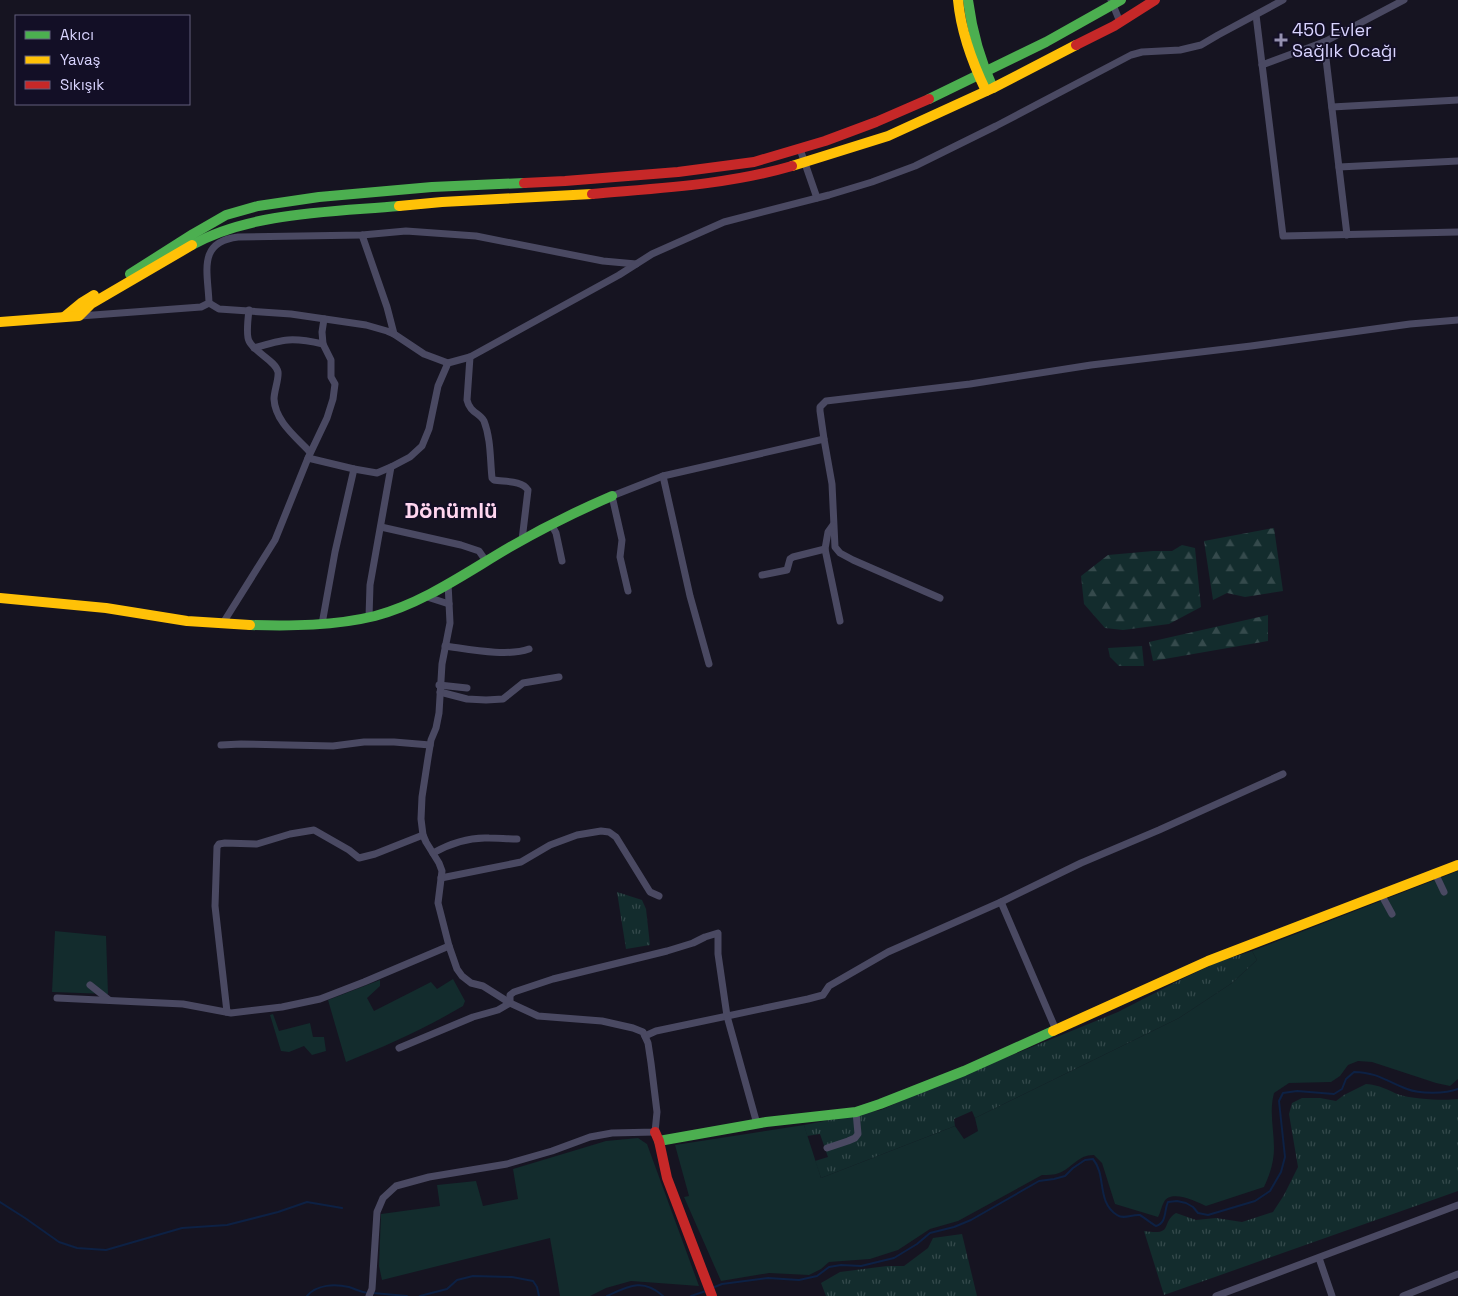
<svg xmlns="http://www.w3.org/2000/svg" width="1458" height="1296" viewBox="0 0 1458 1296" font-family="'Space Grotesk',sans-serif">
<style>
.grass{fill:url(#grass-tufts)}
.forest{fill:url(#forest-firs)}
.garden{fill:#132c2d}
.lines{fill:none;stroke-linecap:round;stroke-linejoin:round}
.stream{stroke:#0d2144;stroke-width:2}
.street{stroke:#4a4962;stroke-width:7}
.fast{stroke:#4caf50;stroke-width:10}
.slow{stroke:#ffc107;stroke-width:10}
.jam{stroke:#c62828;stroke-width:10}
.poi-dot{fill:#9591b1;stroke:#130f26;stroke-width:2}
.labels{text-anchor:middle;stroke-width:4;stroke-linejoin:round;paint-order:stroke}
.poi-label{font-size:18px;fill:#d9d4ff;stroke:#130f26;text-anchor:start}
.district-label{font-size:22px;font-weight:bold;fill:#ffd6f0;stroke:#130f26}
</style>
<defs>
<pattern id="grass-tufts" width="24" height="20" patternUnits="userSpaceOnUse" patternTransform="scale(1.25)"><rect width="24" height="20" fill="#132c2d"/><path d="M3 7l-1-3M5 7V3M7 7l1-3M15 17l-1-3M17 17v-4M19 17l1-3" fill="none" stroke="#354a4c"/></pattern>
<pattern id="forest-firs" width="22" height="20" patternUnits="userSpaceOnUse" patternTransform="scale(1.25)"><rect width="22" height="20" fill="#132c2d"/><path d="M5 1l3.5 6h-7zM16 11l3.5 6h-7z" fill="#354a4c"/></pattern>
</defs>
<rect width="100%" height="100%" fill="#161421"/>
<g class="grass">
<path d="M617 892 642 900 646 909 650 945 626 949Z"/>
<path d="M1252 951 1257 960 1232 983 1179 1018 1118 1048 975 1118 972 1111 954 1119 955 1126 821 1178 815 1161 828 1157 820 1134 807 1136 804 1125 881 1110 926 1090 1118 1012 1180 980 1218 962Z"/>
<path d="M1366 1084C1380 1085 1387 1090 1400 1095 1413 1099 1445 1101 1458 1099V1191L1164 1295 1144 1231C1175 1236 1160 1223 1176 1213L1196 1220 1216 1218 1242 1222 1273 1212 1284 1195 1298 1167 1289 1114 1292 1103 1302 1098H1320L1336 1101 1344 1095Z"/>
<path d="M962 1234 977 1296H826L821 1283 840 1272 887 1266H904L928 1248 933 1238Z"/>
</g>
<g class="forest">
<path d="M1274 528 1283 591 1245 597 1227 593 1213 600 1204 541Z"/>
<path d="M1182 545 1195 548 1201 607 1169 624 1123 630 1105 628 1084 604 1081 576 1108 555 1153 551H1172Z"/>
<path d="M1268 615V641L1153 661 1149 642Z"/>
<path d="M1142 646 1144 666H1119L1110 657 1108 648Z"/>
</g>
<g class="garden">
<path d="M1458 871V1079L1450 1086 1436 1083 1372 1062 1358 1061 1348 1065 1340 1076 1331 1082 1289 1083 1274 1093C1269 1112 1274 1129 1274 1148 1274 1162 1270 1174 1264 1187L1206 1206C1197 1202 1171 1189 1164 1202 1161 1207 1161 1212 1158 1217L1115 1204 1102 1163 1094 1155C1077 1155 1073 1168 1059 1173 1054 1175 1048 1175 1042 1175L958 1221 930 1229 898 1250 870 1259 829 1262 821 1269 809 1275 769 1273 721 1281 684 1197 689 1196 675 1145 804 1125 821 1178 955 1126 964 1139 978 1131 975 1118 1118 1048 1179 1018 1232 983 1257 960 1252 951Z"/>
<path d="M55 931 106 936 108 994 52 992Z"/>
<path d="M453 979 465 1001 463 1006C426 1028 386 1046 346 1062L328 1000 380 980V986L367 998 374 1011 431 982 437 989Z"/>
<path d="M273 1014 279 1031 310 1023 313 1037H324L326 1051 312 1055 304 1046 289 1052 281 1051 270 1015Z"/>
<path d="M638 1138 647 1144 699 1286 631 1281 606 1288 590 1296H560L550 1238 382 1280 379 1266 381 1214 440 1206 437 1185 476 1181 483 1206 518 1199 513 1169 606 1141Z"/>
</g>
<g class="lines">
<g class="stream">
<path d="M0 1202 25 1218 59 1242 77 1248 106 1250 182 1228 227 1225 278 1212 307 1202 342 1208"/>
<path d="M712 1288 722 1284 768 1278 799 1280 817 1276 829 1267 841 1265 861 1266 894 1258 917 1244 930 1233 954 1227 971 1220 1039 1181 1054 1179 1065 1176 1073 1168 1085 1160 1093 1159C1107 1176 1096 1201 1117 1215 1124 1220 1132 1214 1140 1215 1142 1216 1152 1224 1156 1226 1167 1223 1164 1210 1168 1202L1177 1201 1186 1203 1193 1207 1198 1213 1208 1215 1255 1201 1270 1191 1281 1172 1285 1157 1279 1101 1283 1093 1297 1091 1334 1094 1342 1089 1346 1079 1354 1072C1380 1073 1385 1081 1407 1089 1419 1094 1446 1094 1458 1089"/>
<path d="M373 1293 407 1296"/>
<path d="M307 1296C317 1284 335 1284 349 1287 355 1289 361 1292 368 1293"/>
<path d="M420 1296 447 1289 457 1280 473 1276 512 1277 533 1281 537 1287 539 1296"/>
<path d="M607 1296C629 1286 643 1278 663 1296"/>
<path d="M691 1296 706 1291"/>
</g>
<g class="street">
<path d="M1111 0 1120 22"/>
<path d="M1256 15 1283 236 1458 232"/>
<path d="M1324 42 1347 235"/>
<path d="M1262 65 1324 42 1404 0"/>
<path d="M1332 107 1458 100"/>
<path d="M800 149 817 198"/>
<path d="M1339 167 1458 161"/>
<path d="M362 235 387 307 394 334 424 354 448 363"/>
<path d="M209 303 219 309 291 314 366 325 387 331 394 334"/>
<path d="M249 310C248 318 246 335 249 341 254 352 276 361 278 372 279 379 274 391 274 399 275 421 296 437 310 452"/>
<path d="M80 316 201 307 209 303C208 272 197 242 238 237L362 235 406 231 476 236 603 261 636 264"/>
<path d="M254 348C284 339 292 337 323 344"/>
<path d="M470 357 467 400C470 413 480 413 484 421 491 439 490 459 492 478L494 480C504 482 522 480 528 490L522 540"/>
<path d="M824 439 832 484 835 547 840 553 853 560 940 598"/>
<path d="M308 458 354 469 377 473 391 467"/>
<path d="M663 476 690 596 709 664"/>
<path d="M551 524 556 533 562 561"/>
<path d="M833 525 828 532 825 549 840 621"/>
<path d="M381 527 461 545 479 551 486 561"/>
<path d="M762 575 787 570 790 559 793 557 825 549"/>
<path d="M628 591 620 557 622 540 612 496 663 476 824 439 820 411V407L826 401 970 384 1091 365 1251 346 1410 324 1458 320"/>
<path d="M424 596 449 604"/>
<path d="M369 617 370 585 391 467 410 457 422 446 429 429 438 386 448 363 470 357 619 275 652 254 724 222 829 195 872 182 915 166 996 126 1131 55 1142 52 1180 50 1201 45 1218 35 1283 0"/>
<path d="M223 623 275 540 308 458 327 418 333 399 335 384 331 377V360L323 344 322 332 324 319"/>
<path d="M322 624 335 552 354 469"/>
<path d="M445 646C468 649 507 657 529 649"/>
<path d="M439 685 467 688"/>
<path d="M440 692 467 699 486 700 503 699 523 683 559 677"/>
<path d="M221 745 241 744 333 746 364 742H394L430 745"/>
<path d="M433 853C449 844 470 837 489 838 498 838 508 839 517 839"/>
<path d="M1435 873 1444 892"/>
<path d="M441 878 521 862 550 845 577 835 601 831 609 832 616 837 650 892 659 896"/>
<path d="M1381 894 1392 914"/>
<path d="M1001 902 1056 1030"/>
<path d="M90 985 109 1000"/>
<path d="M57 998 183 1004 231 1013 282 1007 320 999 364 982 449 946"/>
<path d="M227 1012 215 906 217 847 219 844 225 843 257 844 290 834 314 830 349 850 359 858 375 854 423 835"/>
<path d="M645 1036 656 1031 808 999 823 995 829 986 888 952 1001 902 1081 863 1159 830 1283 774"/>
<path d="M399 1048 473 1017 498 1010 510 1003V995L514 992 553 979 667 951 693 943 705 937 718 933V954L727 1016 757 1124"/>
<path d="M827 1148 848 1141 855 1138 858 1134 856 1112"/>
<path d="M1319 1258 1332 1296"/>
<path d="M369 1296 372 1289 377 1212 383 1198 396 1186 429 1177 507 1164 552 1151 590 1137 612 1133 655 1132 657 1112 651 1063 648 1043 643 1032 633 1028 602 1021 538 1016 510 1003 483 986 471 983 462 976 457 969 449 946 438 903 442 871 439 863 426 842 423 835 421 819 422 797 428 758 431 740 436 728 439 713 442 664 450 623 448 583"/>
<path d="M1216 1296 1458 1205"/>
<path d="M1403 1296 1458 1274"/>
</g>
<g class="fast">
<path d="M968 0C972 31 980 60 993 88"/>
<path d="M929 99 1046 42 1121 0"/>
<path d="M192 245C250 212 334 212 399 206"/>
<path d="M130 274 193 234 226 215 258 206 319 197 432 187 524 183"/>
<path d="M250 625C292 626 334 626 375 616 424 603 467 572 510 547 543 528 577 511 612 496"/>
<path d="M659 1141 766 1122 856 1112 880 1104 964 1071 1053 1031"/>
</g>
<g class="slow">
<path d="M958 0C961 32 972 62 986 91"/>
<path d="M792 166 888 136 993 88 1076 45"/>
<path d="M399 206 442 202 592 194"/>
<path d="M64 317 81 303 94 295"/>
<path d="M0 322 79 316 91 304 192 245"/>
<path d="M0 598 106 608 187 621 250 625"/>
<path d="M1053 1031 1208 961 1458 865"/>
</g>
<g class="jam">
<path d="M1076 45 1114 26 1155 0"/>
<path d="M524 183 565 181 678 172 754 162 825 141 876 122 929 99"/>
<path d="M592 194C659 188 727 185 792 166"/>
<path d="M655 1132 659 1141 667 1178 712 1296"/>
</g>
</g>
<path class="poi-dot" d="M1278.5 32.5h5v5h5v5h-5v5h-5v-5h-5v-5h5z"/>
<g class="labels">
<g class="poi-label">
<text x="1292" y="36">450 Evler<tspan x="1292" dy="21">Sağlık Ocağı</tspan></text>
</g>
<g class="district-label">
<text x="451" y="518">Dönümlü</text>
</g>
</g>
<rect x="15" y="15" width="175" height="90" fill="#130f26" stroke="#625e7d"/>
<rect x="25" y="31" width="25" height="8" fill="#4caf50" stroke="#625e7d"/>
<text x="60" y="40" font-size="15" fill="#d9d4ff">Akıcı</text>
<rect x="25" y="56" width="25" height="8" fill="#ffc107" stroke="#625e7d"/>
<text x="60" y="65" font-size="15" fill="#d9d4ff">Yavaş</text>
<rect x="25" y="81" width="25" height="8" fill="#c62828" stroke="#625e7d"/>
<text x="60" y="90" font-size="15" fill="#d9d4ff">Sıkışık</text>
</svg>
